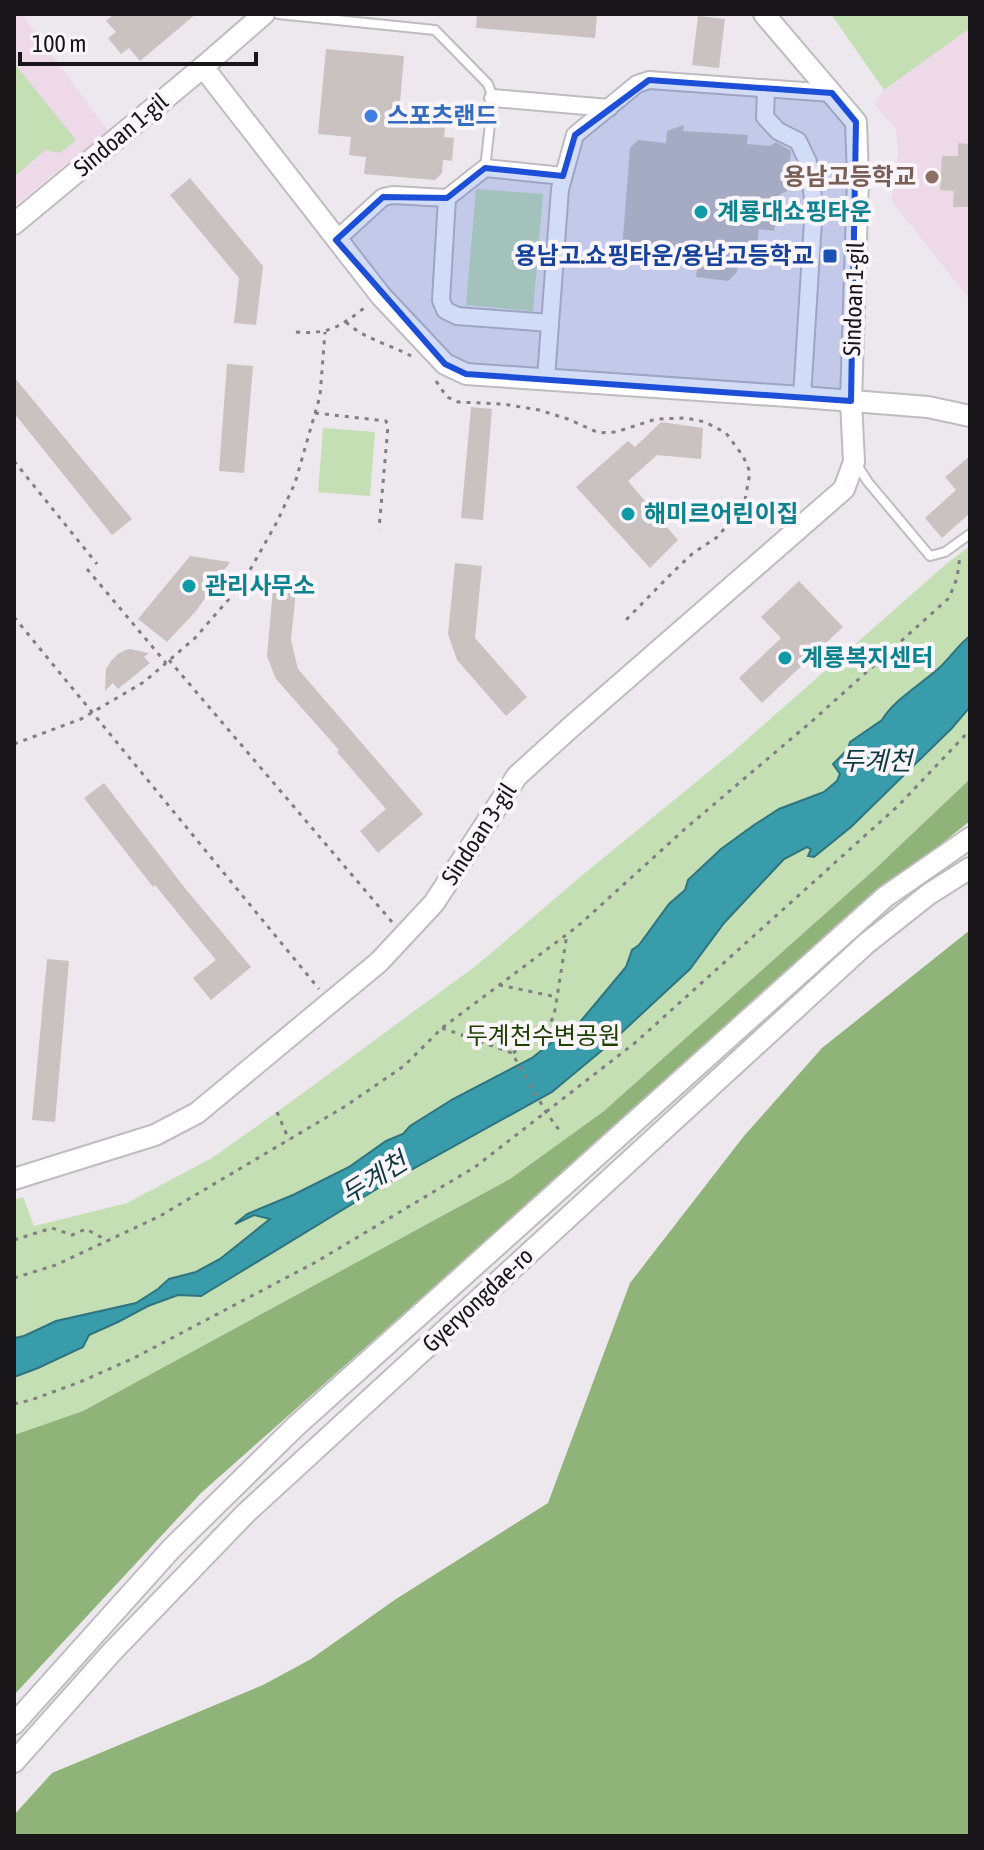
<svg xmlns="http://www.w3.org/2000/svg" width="984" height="1850" viewBox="0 0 984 1850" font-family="'Asap Condensed','Noto Sans KR',sans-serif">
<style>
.education{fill:#edd9e8}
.green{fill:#c4dfb4}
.forest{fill:#8fb378}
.water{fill:#399caa;stroke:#2f747e;stroke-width:2}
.building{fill:#c9c2c0}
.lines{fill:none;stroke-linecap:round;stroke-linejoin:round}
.service-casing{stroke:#bfbbc0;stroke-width:12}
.minor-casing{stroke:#bfbbc0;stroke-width:20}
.tertiary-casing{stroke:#bfbbc0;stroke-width:24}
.path{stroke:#827e82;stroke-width:3;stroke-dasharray:4 6;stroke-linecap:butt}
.service{stroke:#fff;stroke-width:8}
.minor{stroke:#fff;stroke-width:16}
.tertiary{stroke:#fff;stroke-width:20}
.marked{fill:#1d4ed8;fill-opacity:0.2;stroke:#1d4ed8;stroke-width:6;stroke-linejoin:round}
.shop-dot{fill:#3f7fe0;stroke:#faf5fb;stroke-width:3}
.education-dot{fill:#8d6e63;stroke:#faf5fb;stroke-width:3}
.culture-dot{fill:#0f9aa8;stroke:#faf5fb;stroke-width:3}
.transit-dot{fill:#1a4fb4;stroke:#faf5fb;stroke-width:3}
.labels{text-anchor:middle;stroke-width:8;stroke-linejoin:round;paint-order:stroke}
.shop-label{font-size:24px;font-weight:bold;fill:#366cbe;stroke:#faf5fb;text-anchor:start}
.street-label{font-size:24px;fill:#181618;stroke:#faf5fb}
.education-label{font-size:24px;font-weight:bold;fill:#785e54;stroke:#faf5fb;text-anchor:end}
.culture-label{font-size:24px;font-weight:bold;fill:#0d838f;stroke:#faf5fb;text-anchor:start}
.transit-label{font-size:24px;font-weight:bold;fill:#164399;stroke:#faf5fb;text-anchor:end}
.park-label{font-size:24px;fill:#1f4000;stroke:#faf5fb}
.water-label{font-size:26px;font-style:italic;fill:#0d3b41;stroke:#faf5fb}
</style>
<rect width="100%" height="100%" fill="#ede8ed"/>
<g class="education">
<path d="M14 14H22L108 131 14 206Z"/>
<path d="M970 28V300L891 200 898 154 896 129 874 104 884 90Z"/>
</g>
<g class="green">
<path d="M831 14H970V28L884 90Z"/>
<path d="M14 63 76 140 60 153 45 150 14 177Z"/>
<path d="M476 189 543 194 533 311 466 305Z"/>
<path d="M323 428 375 432 370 496 318 492Z"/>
<path d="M970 546V779L874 870 604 1111 510 1179 83 1411 14 1435V1200L23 1197 34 1226 127 1203 212 1158 277 1112 477 965 585 873 734 751 945 565Z"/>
</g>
<g class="forest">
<path d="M970 779V821L868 902 201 1493 14 1695V1435L83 1411 510 1179 604 1111 874 870Z"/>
<path d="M970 930V1836H14V1815L52 1773 263 1685 311 1659 396 1599 548 1503 630 1283 744 1136 822 1048Z"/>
</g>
<path class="water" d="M970 636V707L952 728 851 827 814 857 808 856 811 849 807 847 784 859 724 923 690 969 606 1047 552 1092 380 1187 201 1296 178 1295 148 1306 118 1322 89 1335 83 1347 38 1368 14 1377V1338L24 1336 56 1321 136 1303 158 1289 169 1279 196 1272 220 1259 270 1219 254 1215 235 1224 247 1214 293 1195 349 1167 386 1141 403 1134 410 1126 453 1099 532 1058 562 1034 575 1028 626 967 632 950 639 945 669 904 685 890 688 880 721 849 754 825 779 809 824 792 837 781 840 774 833 764 848 749 850 742 882 720C895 699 920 685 939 668 950 658 958 645 970 636Z"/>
<g class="building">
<path d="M114 14H196L140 61 129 48 121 54 108 38 116 32 106 21Z"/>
<path d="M477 14H597L595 38 476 28Z"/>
<path d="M698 16 725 19 719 68 692 65Z"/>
<path d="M326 49 404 56 399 114 446 118 444 137 454 138 452 161 443 160 442 173 435 180 364 174 366 157 349 155 351 137 318 134Z"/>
<path d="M684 125 683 131 748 135 747 144 770 146 776 142 791 151 787 191 779 195 774 231 759 229 754 267 738 265 737 272 728 281 696 277 698 263 624 255 622 250 630 148 638 140 666 143 667 131Z"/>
<path d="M958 143 970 144V207H953L954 191 940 190 942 156H958Z"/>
<path d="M190 178 263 266 256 325 234 323 239 278 170 195Z"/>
<path d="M227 364 253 366 244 473 219 471Z"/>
<path d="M14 377 132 519 112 535 14 413Z"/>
<path d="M471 407 492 409 483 520 461 518Z"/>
<path d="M661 422 703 428 701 459 657 455 628 481 678 540 650 568 576 487 628 441 635 447Z"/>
<path d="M970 456V513L942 538 925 518 956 490 945 477Z"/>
<path d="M190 556 230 562 196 611 167 642 138 619Z"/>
<path d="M455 563 482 566 475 638 527 697 506 716 457 660 448 634Z"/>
<path d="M274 578 297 580 291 640 298 669 423 814 378 853 360 831 386 809 337 752 339 750 276 679 267 656Z"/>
<path d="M799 581 843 627 762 703 739 678 781 638 761 617Z"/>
<path d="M129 649 149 653 144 657 150 663 118 689 113 683 105 691 106 669 111 661 119 653Z"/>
<path d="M104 783 184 887 251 967 211 1000 193 978 216 960 155 885 153 887 84 798Z"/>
<path d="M47 959 69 961 55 1122 32 1120Z"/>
</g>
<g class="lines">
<g class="service-casing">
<g id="service">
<path d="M278 14 435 30 488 84 493 98 485 168"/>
<path d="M857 465 868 482 930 556 945 552 970 534"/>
</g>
</g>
<g class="minor-casing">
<g id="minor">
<path d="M766 89 765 117 778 131 798 141 808 162 814 205 802 397"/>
<path d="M493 98 609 108"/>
<path d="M447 198 441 300 445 310 457 316 550 323"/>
<path d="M336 240 383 197 393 195 447 198 485 168 563 176"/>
<path d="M546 378 560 189 575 135 637 84 649 80 832 93"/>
</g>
</g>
<g class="tertiary-casing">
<g id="tertiary">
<path d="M203 67 381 296 445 364 466 374 802 397 928 407 970 416"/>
<path d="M14 224 203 67 264 14"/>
<path d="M14 1179 155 1135 197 1113 379 962 434 903 517 776 571 727 844 489 854 462 851 401 858 177 856 122 764 14"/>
<path d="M14 1724 172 1548 296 1426 885 897 970 838"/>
<path d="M14 1762 111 1653 246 1513 867 943 929 894 970 868"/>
</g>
</g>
<g class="path">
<path d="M346 322C364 339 389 344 411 356"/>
<path d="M296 332C331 335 342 325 368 305"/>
<path d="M436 381 447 397 458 402 503 404 539 410 568 419 599 433 616 432 656 419 686 418 705 422 726 433 743 456 750 472 745 500 733 519 716 538 693 553 673 572 622 624"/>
<path d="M315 413 386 421 388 426 379 529"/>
<path d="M14 461 97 564"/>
<path d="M87 569 166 663"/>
<path d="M14 617 319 989"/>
<path d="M169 660 392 922"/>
<path d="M14 744 81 719 144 682 195 638 242 584 277 522 295 483 320 396 325 332"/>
<path d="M499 985 557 997"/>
<path d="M442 1028 512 1053 546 1112 559 1130"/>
<path d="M513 1053 546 1030 554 1016 567 934"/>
<path d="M277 1112 289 1140"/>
<path d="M14 1240 52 1228 72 1235 86 1229 108 1241"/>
<path d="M14 1278 56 1265 160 1216 344 1107 404 1066 442 1028 578 926 686 828 811 722 949 598 957 578 960 556"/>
<path d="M14 1404 31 1400 80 1382 134 1358 316 1262 475 1167 636 1042 899 805 970 730"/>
</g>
<use href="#service" class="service"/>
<use href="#minor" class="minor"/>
<use href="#tertiary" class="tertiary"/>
</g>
<path class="marked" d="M649 80 832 93 856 122 851 401 466 374 445 364 336 240 383 197 447 198 485 168 563 176 575 135Z"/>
<circle class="shop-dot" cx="371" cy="116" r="8"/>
<circle class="education-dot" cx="932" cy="177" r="8"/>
<g class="culture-dot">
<circle cx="701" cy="212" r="8"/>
<circle cx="628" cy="514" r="8"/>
<circle cx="189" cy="586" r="8"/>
<circle cx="785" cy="658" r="8"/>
</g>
<rect class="transit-dot" x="822" y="248" width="16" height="16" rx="4"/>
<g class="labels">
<g class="shop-label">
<text x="387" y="124">스포츠랜드</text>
</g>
<g class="street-label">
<text transform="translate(121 135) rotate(-40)" y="8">Sindoan 1-gil</text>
<text transform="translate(854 299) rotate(-88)" y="8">Sindoan 1-gil</text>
<text transform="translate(479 834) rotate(-57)" y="8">Sindoan 3-gil</text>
<text transform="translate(478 1300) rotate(-43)" y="8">Gyeryongdae-ro</text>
</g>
<g class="education-label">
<text x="916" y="185">용남고등학교</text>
</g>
<g class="culture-label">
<text x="717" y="220">계룡대쇼핑타운</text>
<text x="644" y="522">해미르어린이집</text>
<text x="205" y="594">관리사무소</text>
<text x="801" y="666">계룡복지센터</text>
</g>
<g class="transit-label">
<text x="814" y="264">용남고.쇼핑타운/용남고등학교</text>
</g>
<g class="park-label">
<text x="543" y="1044">두계천수변공원</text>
</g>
<g class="water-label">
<text x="876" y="770">두계천</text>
<text transform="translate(374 1178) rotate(-32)" y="9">두계천</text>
</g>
</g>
<rect width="984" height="1850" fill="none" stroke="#181618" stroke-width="32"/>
<path d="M20 52v12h236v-12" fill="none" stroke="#181618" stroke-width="4"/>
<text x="32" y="52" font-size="24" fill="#181618" stroke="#faf5fb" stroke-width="6" paint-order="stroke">100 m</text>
</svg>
